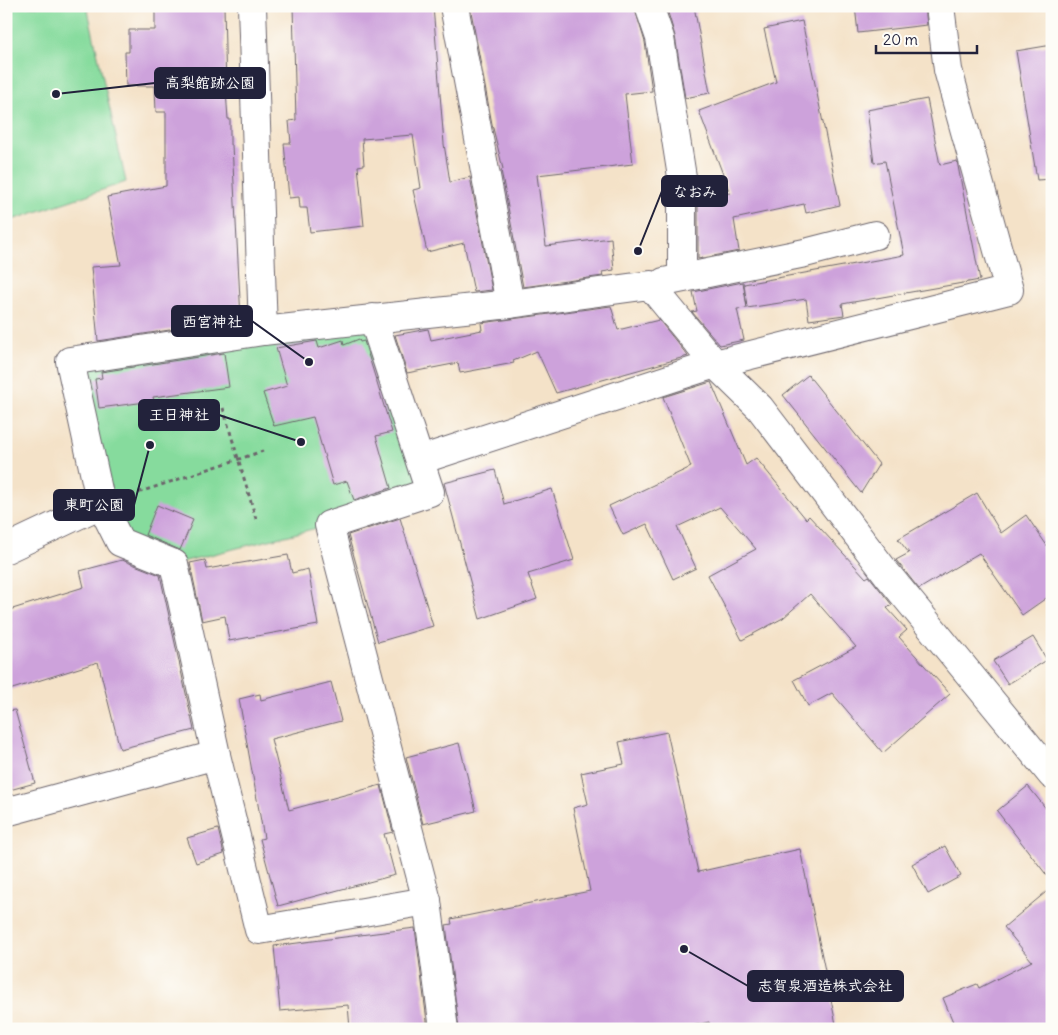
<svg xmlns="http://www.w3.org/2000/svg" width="1058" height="1035" viewBox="0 0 1058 1035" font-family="Delius,'Klee One',sans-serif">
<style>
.green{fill:#86db9d;stroke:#547e6c}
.building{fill:#cda2db}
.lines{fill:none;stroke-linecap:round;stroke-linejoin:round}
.street-casing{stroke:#6c656c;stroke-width:30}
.path{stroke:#6c656c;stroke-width:3;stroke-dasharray:4 4;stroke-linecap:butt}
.street{stroke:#fff;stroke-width:28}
.leader{fill:none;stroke:#22223b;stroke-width:2}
.callout-dot{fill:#22223b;stroke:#fdfcf7;stroke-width:2}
.callout{fill:#22223b;stroke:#22223b;stroke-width:2}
.callout-label{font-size:15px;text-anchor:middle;font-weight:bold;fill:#fff}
</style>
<rect width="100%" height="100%" fill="#fdfcf7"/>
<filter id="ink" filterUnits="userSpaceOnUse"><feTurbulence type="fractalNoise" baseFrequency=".02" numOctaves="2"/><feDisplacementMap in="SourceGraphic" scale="10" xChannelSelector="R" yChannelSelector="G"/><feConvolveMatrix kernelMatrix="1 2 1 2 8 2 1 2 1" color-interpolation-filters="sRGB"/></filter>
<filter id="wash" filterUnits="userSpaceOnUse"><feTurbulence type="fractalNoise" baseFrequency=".0096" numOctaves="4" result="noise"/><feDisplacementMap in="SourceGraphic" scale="20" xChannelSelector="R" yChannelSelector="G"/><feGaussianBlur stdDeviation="1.12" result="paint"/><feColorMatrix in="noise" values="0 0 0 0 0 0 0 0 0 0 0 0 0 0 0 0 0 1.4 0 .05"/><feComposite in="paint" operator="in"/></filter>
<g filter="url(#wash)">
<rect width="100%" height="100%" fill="#f4e2c8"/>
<g class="green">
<path d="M6 6H87L126 182 6 222Z"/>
<path d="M373 318 430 492 329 525 174 564 120 542 70 361Z"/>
</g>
<g id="blocks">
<g class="building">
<path d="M155 6H224L226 91 228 119H230V145H232L241 319 98 341 91 267 121 265 107 197 166 186V112H156L155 86H126L125 52H129V30H155Z"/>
<path d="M293 6H433L444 144 450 182 470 177 492 290 474 292 464 243 427 252 413 190 421 188 413 135 362 139 364 165 358 166 364 226 310 232 307 208H300L299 197 289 198 284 143H291L289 121 296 120Z"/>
<path d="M470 6H634L645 42 652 91 625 94 633 164 537 175 546 246 611 238 614 270 602 272 603 276 523 287 501 170 503 169 492 124Z"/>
<path d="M666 6H694L710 93 685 98 675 36Z"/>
<path d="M855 6H925L927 25 858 33Z"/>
<path d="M802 21 840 205 806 213 804 204 734 219 739 251 698 259V197L730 193 699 111 776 82 764 29Z"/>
<path d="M1052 45V179L1037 180 1016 51Z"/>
<path d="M927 99 940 165 957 161 980 280 842 304 844 315 809 320 806 299 747 308 744 284 904 255 885 161 874 163 867 110Z"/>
<path d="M743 282 747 308 737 309 744 340 720 345 692 312 697 311 693 292Z"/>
<path d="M611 306 618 330 659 320 688 356 556 393 537 351 513 361 514 363 460 373 458 363 407 373 395 335 428 329 431 340 482 330 481 323Z"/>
<path d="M359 339 360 342 364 341 392 432 376 436 391 488 354 500 347 481 333 485 313 417 274 426 263 393 287 386 276 348 317 341 319 348 343 340 344 345Z"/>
<path d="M224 353 229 387 153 397 154 401 99 408 95 379 102 378 101 372Z"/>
<path d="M808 375 879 464 861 493 783 395Z"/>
<path d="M711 382 746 465 756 458 806 519 809 516 866 578 869 576 892 605 887 608 907 630 899 637 950 694 883 753 832 693 808 706 794 680 856 647 810 594 783 618 742 640 708 575 756 549 720 507 677 527 696 568 673 579 647 524 623 535 609 506 691 467 663 397Z"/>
<path d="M495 470 504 504 552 489 574 560 528 574 537 599 480 619 444 483Z"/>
<path d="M977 493 1001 533 1026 515 1052 553V594L1022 615 979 553 919 589 896 560 909 553 898 539Z"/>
<path d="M157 505 193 520 180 550 145 535Z"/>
<path d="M400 518 433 626 378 642 348 535Z"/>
<path d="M288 555 292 573 308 569 318 625 229 641 225 616 202 621 190 563 205 560 207 569Z"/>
<path d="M122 560 160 575 194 730 120 749 98 662 6 691V611L84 587 80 571Z"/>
<path d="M1033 637 1047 660 1008 684 993 661Z"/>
<path d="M331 682 341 721 271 739 289 810 381 785 393 832 384 834 395 875 278 906 260 839 264 838 239 699 260 694 261 700Z"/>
<path d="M15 710 35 783 6 791V711Z"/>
<path d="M667 732 698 872 800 849 837 1029H710L709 1022 679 1029H459L446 925 452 924 451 919 590 891 573 808 588 804 581 773 624 764 619 742Z"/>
<path d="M459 743 476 811 423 824 406 757Z"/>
<path d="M1028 786 1052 816V882L997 811Z"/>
<path d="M218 829 224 854 196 863 187 838Z"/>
<path d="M945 846 961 876 928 894 912 864Z"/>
<path d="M1052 887V1029H956L943 998 977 984 979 988 1032 961 1004 927Z"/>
<path d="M415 928 428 1029H350L348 1005 280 1011 274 946Z"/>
</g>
</g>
</g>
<g filter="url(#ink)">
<use href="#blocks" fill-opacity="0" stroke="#6c656c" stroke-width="1"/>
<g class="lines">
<g class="street-casing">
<g id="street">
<path d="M252 6 263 331 510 304 650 285 715 364 760 408 887 574 1052 775"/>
<path d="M454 6 510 304"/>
<path d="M649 6 660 38 682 177V278"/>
<path d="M664 282 805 253 875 235"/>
<path d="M373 318 430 492 329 525 427 901"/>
<path d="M420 460 715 364 1009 290 948 70 940 6"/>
<path d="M101 504 120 542 174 564 216 755"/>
<path d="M6 549 101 504 70 361 263 331"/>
<path d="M6 812 216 755 259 930 427 901 444 1029"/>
</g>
</g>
<g class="path">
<path d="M223 408 257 522"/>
<path d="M131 495 263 451"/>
</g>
<use href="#street" class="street"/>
</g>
</g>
<path class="leader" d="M56 94L155 83M638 251L662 191M309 362L252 321M301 442L219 415M150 445L134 505M684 949L748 986"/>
<g class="callout-dot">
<circle cx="56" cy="94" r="5"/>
<circle cx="638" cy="251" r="5"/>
<circle cx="309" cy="362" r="5"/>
<circle cx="301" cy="442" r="5"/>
<circle cx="150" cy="445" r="5"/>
<circle cx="684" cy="949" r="5"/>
</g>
<g class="callout">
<rect x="155" y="68" width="110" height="30" rx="5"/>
<rect x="662" y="176" width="65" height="30" rx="5"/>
<rect x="172" y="306" width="80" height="30" rx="5"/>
<rect x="139" y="400" width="80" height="30" rx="5"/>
<rect x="54" y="490" width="80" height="30" rx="5"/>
<rect x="748" y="971" width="155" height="30" rx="5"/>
</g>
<g class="callout-label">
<text x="210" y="88">高梨館跡公園</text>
<text x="695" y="197">なおみ</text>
<text x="212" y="327">西宮神社</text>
<text x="179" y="420">王日神社</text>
<text x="94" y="510">東町公園</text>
<text x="825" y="991">志賀泉酒造株式会社</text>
</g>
<rect width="1058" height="1035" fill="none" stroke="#fdfcf7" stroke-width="25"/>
<path d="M876 45v8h101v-8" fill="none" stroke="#22223b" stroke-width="2.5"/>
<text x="883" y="45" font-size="15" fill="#22223b" stroke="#fdfcf7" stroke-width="4" paint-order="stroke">20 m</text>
</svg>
